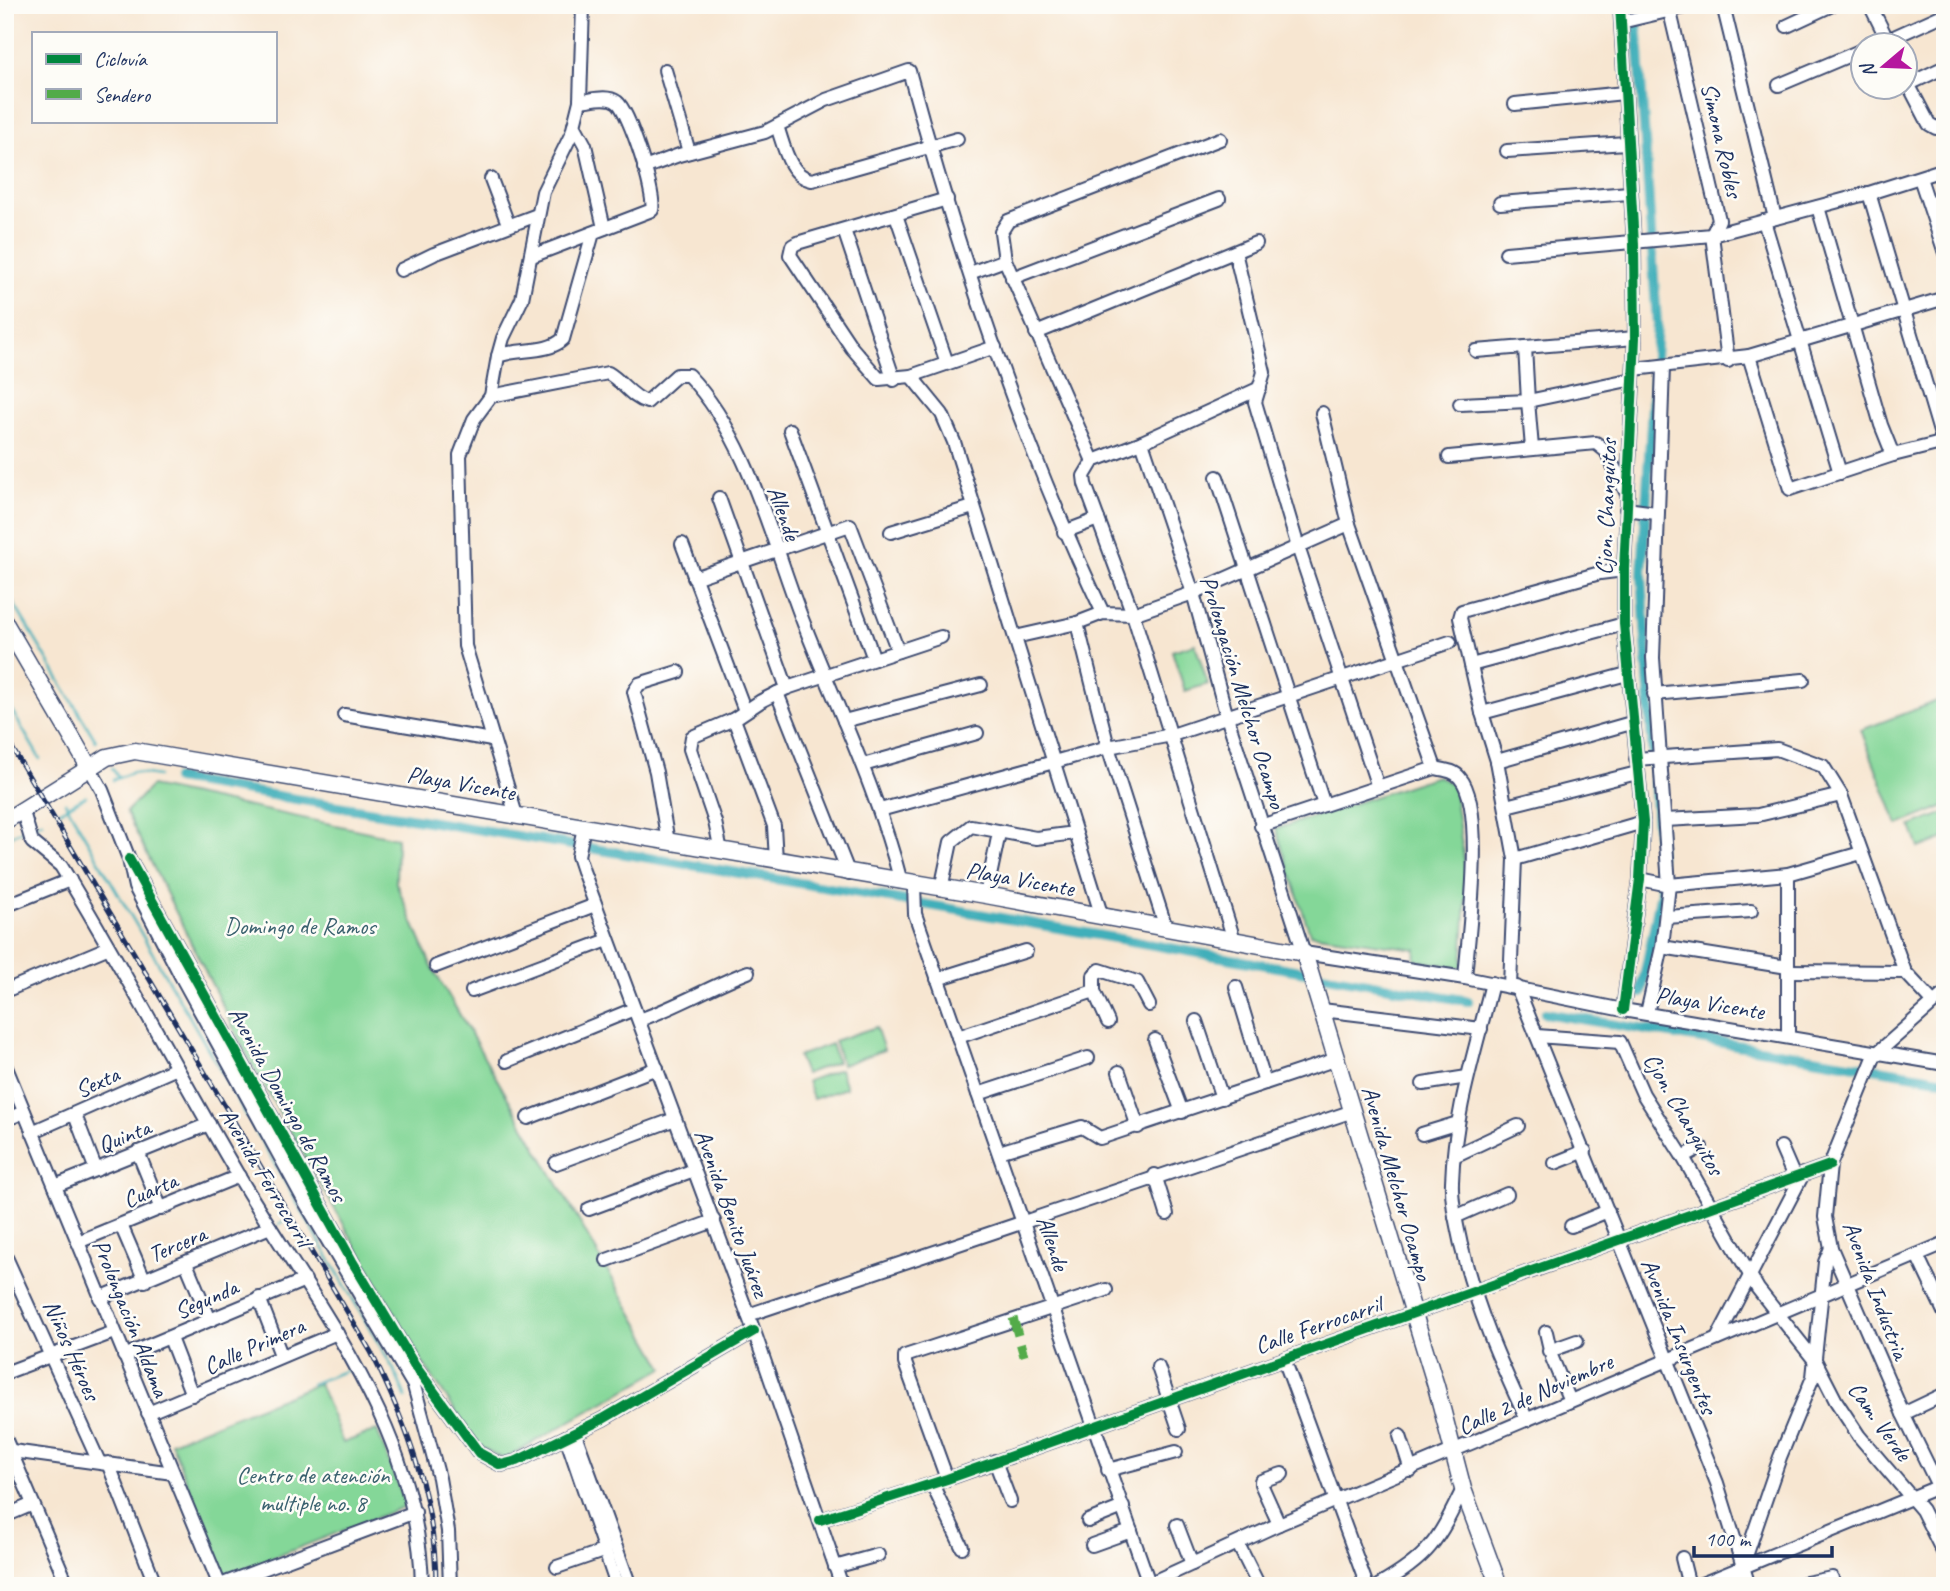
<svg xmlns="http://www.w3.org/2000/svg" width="1950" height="1591" viewBox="0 0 1950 1591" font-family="Caveat,sans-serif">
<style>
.green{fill:#84d798;stroke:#50837b;stroke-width:2}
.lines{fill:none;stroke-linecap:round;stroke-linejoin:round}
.stream{stroke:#3fafba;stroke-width:2.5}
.canal{stroke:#3fafba;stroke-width:10}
.minor-casing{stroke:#3c4a6f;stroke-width:16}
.major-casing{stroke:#3c4a6f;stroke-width:19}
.minor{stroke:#fff;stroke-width:12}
.major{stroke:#fff;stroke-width:16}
.rail-casing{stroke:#1b2f5e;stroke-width:5}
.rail{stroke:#fdfcf7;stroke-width:2.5;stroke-dasharray:8;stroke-linecap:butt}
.quiet{stroke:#52ab49;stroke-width:9;stroke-dasharray:18 9;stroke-linecap:butt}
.cycleway-casing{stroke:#fdfcf7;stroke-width:15}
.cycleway{stroke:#00873e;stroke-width:10}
.labels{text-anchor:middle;stroke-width:5;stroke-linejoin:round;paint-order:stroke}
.street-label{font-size:24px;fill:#1b2f5e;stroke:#fdfcf7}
.park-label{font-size:24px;fill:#3a616f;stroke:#fdfcf7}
</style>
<rect width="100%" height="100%" fill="#fdfcf7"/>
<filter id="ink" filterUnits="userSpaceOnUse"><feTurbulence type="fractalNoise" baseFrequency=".0143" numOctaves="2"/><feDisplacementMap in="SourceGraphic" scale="14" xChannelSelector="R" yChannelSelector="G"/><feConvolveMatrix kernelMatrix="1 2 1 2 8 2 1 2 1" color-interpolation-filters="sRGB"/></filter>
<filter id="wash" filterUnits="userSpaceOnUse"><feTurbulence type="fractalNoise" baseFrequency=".00686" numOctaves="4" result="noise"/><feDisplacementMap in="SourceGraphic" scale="28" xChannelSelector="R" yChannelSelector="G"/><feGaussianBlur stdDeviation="1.57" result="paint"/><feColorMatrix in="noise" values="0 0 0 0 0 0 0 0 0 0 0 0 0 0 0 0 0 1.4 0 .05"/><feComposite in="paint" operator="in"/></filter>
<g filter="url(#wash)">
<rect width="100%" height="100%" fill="#f7e6d1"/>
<g class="green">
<path d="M1195 644 1208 684 1185 691 1172 651Z"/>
<path d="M1945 698V806L1898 825 1861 730Z"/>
<path d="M1437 776 1453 784 1467 880 1462 968 1415 960 1416 949 1310 934 1276 829Z"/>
<path d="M151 786 397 838 396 883 431 965 664 1368 504 1459 479 1446 423 1363 249 1059 126 812Z"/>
<path d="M1945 813V838L1919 848 1911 826Z"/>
<path d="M876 1027 884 1050 842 1065 834 1041Z"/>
<path d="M831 1044 837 1062 805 1074 798 1056Z"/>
<path d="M840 1069 846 1088 813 1099 807 1081Z"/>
<path d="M319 1383 343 1443 377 1430 406 1506 224 1577 171 1442Z"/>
</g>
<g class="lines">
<g class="stream">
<path d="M5 589 96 741"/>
<path d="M5 699 40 759"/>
<path d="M112 768 118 777"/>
<path d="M113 780 133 772 158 776"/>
<path d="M65 802 394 1370 406 1398"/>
<path d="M60 811 86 796"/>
<path d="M31 827 42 822"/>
<path d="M5 838 25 829"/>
<path d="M279 1224 284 1221"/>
<path d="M311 1384 347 1370"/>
</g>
<g class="canal">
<path d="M1636 5 1657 324 1642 574 1661 892 1641 993"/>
<path d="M176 779 901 900 1468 1001"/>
<path d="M1545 1013 1945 1080"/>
</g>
</g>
</g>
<g filter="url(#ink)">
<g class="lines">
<g class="minor-casing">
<g id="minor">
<path d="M1620 5 1634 244 1635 338 1624 570V624L1643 822 1640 879 1623 1010"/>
<path d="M1723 5 1775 218"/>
<path d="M1870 5 1890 45"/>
<path d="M1670 12 1719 220 1712 235 1728 361"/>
<path d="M1621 22 1693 5"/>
<path d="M1787 26 1832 5"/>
<path d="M1874 46 1945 14"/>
<path d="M665 70 689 152"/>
<path d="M1904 76 1929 124 1936 128 1945 125"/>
<path d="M1909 84 1945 67"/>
<path d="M1779 85 1862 50"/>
<path d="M1515 104 1624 93"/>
<path d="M574 125 585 145 604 228"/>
<path d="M777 126C784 146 789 176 812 180L957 139"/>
<path d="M1220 139 1008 221 1001 232 1005 260 1093 461 1084 476 1085 484 1133 614 1234 940"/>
<path d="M1507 151 1626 143"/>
<path d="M644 168 679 155 765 132 826 100 909 71C959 256 1021 440 1103 613"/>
<path d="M1920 178 1945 253"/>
<path d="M491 179 508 224"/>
<path d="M1869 193 1943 442"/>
<path d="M947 199 797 243 792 246 790 255 852 348 879 379 911 376 995 347"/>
<path d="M1500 203 1629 193"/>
<path d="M1818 207 1881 425 1893 455 1945 442"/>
<path d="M896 215 947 363"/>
<path d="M1764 221 1840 473"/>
<path d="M844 230 894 380"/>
<path d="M1235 252 1264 372 1255 402 1298 547 1378 787"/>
<path d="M1506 253 1712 235 1869 193 1945 169"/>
<path d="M532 256 652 210C656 195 629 111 617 102 607 95 592 100 580 101"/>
<path d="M401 270 434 254 537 215"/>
<path d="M970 273 1005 260"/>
<path d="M1012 278 1219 199"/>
<path d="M1036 333 1256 243"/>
<path d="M1476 351 1635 338"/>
<path d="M498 356 503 338 522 299 543 192 572 133 580 101 583 5"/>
<path d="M1749 356 1790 489 1893 455"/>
<path d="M1634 369 1749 356 1945 298"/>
<path d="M911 376 942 414 954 442 1102 917"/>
<path d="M491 396 608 373C622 381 632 398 647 402L677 375H688C749 438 772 543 804 624 838 710 878 792 901 882"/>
<path d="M1460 404 1528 401 1525 347"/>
<path d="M1322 413 1349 524 1435 768"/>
<path d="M790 430 874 659"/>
<path d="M1142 442 1193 593 1227 717 1304 953"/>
<path d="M1532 448 1528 401 1633 379"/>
<path d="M1449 457 1596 443 1606 451 1626 492"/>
<path d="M1093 461 1142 442 1260 388"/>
<path d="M1217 477 1324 805"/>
<path d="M719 498 787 688"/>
<path d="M1626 509 1656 513"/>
<path d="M891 532 973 507"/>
<path d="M1064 532 1098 519"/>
<path d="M682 544 745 711"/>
<path d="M694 578 850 525 898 651"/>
<path d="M1077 623 1108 747 1166 928"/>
<path d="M1015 637 1077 623 1103 613 1133 614 1193 593 1349 524"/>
<path d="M1471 665 1624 624"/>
<path d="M777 693 849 874"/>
<path d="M1654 694 1803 680"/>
<path d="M1482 713 1627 674"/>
<path d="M344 715 492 740"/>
<path d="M734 719 774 826 776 860"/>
<path d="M844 721 981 685"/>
<path d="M1636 759 1777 749 1823 766 1841 795 1905 972"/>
<path d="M1497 761 1631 723"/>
<path d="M863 765 977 733"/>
<path d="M89 767 102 790 129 859 135 887 181 976 305 1202 414 1386 439 1478 448 1531 450 1586"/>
<path d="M1506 806 1637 773"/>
<path d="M880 810 1108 747 1172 735 1450 642"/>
<path d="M23 812 32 842 61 866C123 967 178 1073 238 1175 315 1306 419 1427 422 1586"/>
<path d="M516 815 465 646 460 455 474 419 491 396 498 356C517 348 548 354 563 339L593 233"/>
<path d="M1665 820 1758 815 1841 795"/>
<path d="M1261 826 1435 768C1444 770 1454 770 1460 778 1486 807 1468 937 1465 978"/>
<path d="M584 827 578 856 583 871 754 1331 842 1586"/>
<path d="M668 842 656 772 634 692 639 684 678 672"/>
<path d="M721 851 715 822 690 749 692 737 734 719 761 701 787 688 941 637"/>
<path d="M129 859 352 1261 415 1366 479 1453 501 1465 517 1461 603 1419 754 1331"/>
<path d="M1515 859 1643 822"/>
<path d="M1640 879 1669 885 1788 874 1861 853"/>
<path d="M914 884 915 914 1150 1586"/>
<path d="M941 889 951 842 971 826 1036 838 1075 833"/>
<path d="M986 895 999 833"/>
<path d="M5 906 70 880"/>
<path d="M1667 917 1751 911"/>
<path d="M1662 947 1788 967"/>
<path d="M1304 953 1465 978 1623 1010 1945 1064"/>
<path d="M436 966 595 905"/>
<path d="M1788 971 1905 972 1933 1002"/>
<path d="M937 979 1026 951"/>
<path d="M1492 983C1476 1049 1454 1113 1452 1182 1451 1203 1457 1225 1461 1245 1476 1307 1500 1362 1527 1420"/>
<path d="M1510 986 1515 859 1497 761 1482 713 1460 618 1462 611 1600 573 1624 570"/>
<path d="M1236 987 1265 1083"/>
<path d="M1517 987 1717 1483 1749 1586"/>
<path d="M5 991 107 948"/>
<path d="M472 991 608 940"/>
<path d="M1945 993 1875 1055 1830 1165 1825 1217 1831 1248 1903 1414 1945 1500"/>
<path d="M1322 1010 1481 1029"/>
<path d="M1647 1013 1662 947 1669 885 1653 658 1663 367"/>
<path d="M639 1020C677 1007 711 986 748 972"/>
<path d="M1196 1021 1222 1098"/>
<path d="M1108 1022 1094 991V975L1100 970 1137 982 1149 1005"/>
<path d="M1537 1036 1620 1042 1643 1094 1683 1157 1758 1289 1816 1362 1836 1401 1859 1436 1922 1510 1945 1556"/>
<path d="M958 1037 1094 991"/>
<path d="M1788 1037V874"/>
<path d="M1155 1040 1182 1112"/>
<path d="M507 1061 634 1009"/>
<path d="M5 1065 220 1586"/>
<path d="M1119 1072 1138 1127"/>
<path d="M1423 1084 1467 1077"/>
<path d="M978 1094 1088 1058"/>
<path d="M75 1115 96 1170"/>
<path d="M528 1118 657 1068"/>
<path d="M5 1120 24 1112"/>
<path d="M32 1132 177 1068"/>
<path d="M1422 1134 1458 1123"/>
<path d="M1781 1147 1794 1177"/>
<path d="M138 1152 161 1209"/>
<path d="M999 1152 1082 1127 1100 1138 1337 1059"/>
<path d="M1454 1156 1518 1126"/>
<path d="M1683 1157 1701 1147"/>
<path d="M556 1163 675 1119"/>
<path d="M1555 1163 1585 1151"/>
<path d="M1155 1175 1167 1214"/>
<path d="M55 1186 209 1124"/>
<path d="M589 1209 694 1170"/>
<path d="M1455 1217 1507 1194"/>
<path d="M121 1225 145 1281"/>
<path d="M1571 1226 1608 1211"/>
<path d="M78 1242 239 1176"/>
<path d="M5 1255 99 1462"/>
<path d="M1917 1255 1945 1314"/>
<path d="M607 1260 714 1221"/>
<path d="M186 1263 210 1320"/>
<path d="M100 1298 270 1227"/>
<path d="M259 1298 281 1355"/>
<path d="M748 1315 1353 1111"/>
<path d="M1546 1332 1552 1358 1570 1401"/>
<path d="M170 1338 192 1395"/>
<path d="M1717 1339 1803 1174"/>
<path d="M1549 1351 1577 1341"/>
<path d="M124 1356 305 1280"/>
<path d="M1284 1359 1367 1586"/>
<path d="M1158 1367 1179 1429"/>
<path d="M5 1373 114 1332"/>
<path d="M148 1413 337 1333"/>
<path d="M1903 1414 1945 1394"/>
<path d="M575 1434 630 1586"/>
<path d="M1400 1436 1411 1470"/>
<path d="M566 1437 617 1586"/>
<path d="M5 1438 68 1586"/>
<path d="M5 1450 173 1473"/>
<path d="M995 1461 1010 1501"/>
<path d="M108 1463 156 1586"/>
<path d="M1108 1470 1176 1452"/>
<path d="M947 1479 905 1363V1356L1106 1290"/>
<path d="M932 1484 962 1547"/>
<path d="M5 1516 33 1504"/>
<path d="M820 1520 947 1479 1830 1165"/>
<path d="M1088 1521 1123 1507"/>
<path d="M1279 1524 1261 1484V1481L1282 1474"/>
<path d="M1177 1525 1192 1564"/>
<path d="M1238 1544 1259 1586"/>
<path d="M1092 1545 1131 1531"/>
<path d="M1682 1558 1689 1586"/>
<path d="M557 1567 606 1550"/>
<path d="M835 1567 878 1555"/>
<path d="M1742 1568 1780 1457 1813 1377 1825 1262 1831 1248"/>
<path d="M220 1585 415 1512"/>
<path d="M1144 1586 1279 1524 1945 1243"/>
<path d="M1378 1586C1430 1557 1438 1540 1463 1489"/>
<path d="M1697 1586 1945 1484"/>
<path d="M1790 1586 1832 1578"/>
</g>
</g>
<g class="major-casing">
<g id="major">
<path d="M5 623 89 767"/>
<path d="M5 821 107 757 135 751 986 895 1304 953 1436 1386 1463 1489 1499 1586"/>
</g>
</g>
<use href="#minor" class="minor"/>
<use href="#major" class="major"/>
<g class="rail-casing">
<path id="rail" d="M5 736 371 1352C408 1427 436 1501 436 1586"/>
</g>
<use href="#rail" class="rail"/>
<path class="quiet" d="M1013 1318 1024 1356"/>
<g class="cycleway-casing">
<g id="cycleway">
<path d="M1620 5 1634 244 1635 338 1624 570V624L1643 822 1640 879 1623 1010"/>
<path d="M129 859 352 1261 415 1366 479 1453 501 1465 517 1461 603 1419 754 1331"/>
<path d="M820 1520 947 1479 1830 1165"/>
</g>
</g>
<use href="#cycleway" class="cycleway"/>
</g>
</g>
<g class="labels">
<g class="street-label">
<text transform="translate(1722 140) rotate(77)" y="8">Simona Robles</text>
<text transform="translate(1606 507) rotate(-88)" y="8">Cjon. Changuitos</text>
<text transform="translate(784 513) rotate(70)" y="8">Allende</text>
<text transform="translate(1243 692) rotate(73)" y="8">Prolongación Melchor Ocampo</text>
<text transform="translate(461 783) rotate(10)" y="8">Playa Vicente</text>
<text transform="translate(1020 879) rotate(10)" y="8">Playa Vicente</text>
<text transform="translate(1710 1003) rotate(9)" y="8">Playa Vicente</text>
<text transform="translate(97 1082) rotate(-24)" y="8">Sexta</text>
<text transform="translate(288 1104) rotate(61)" y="8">Avenida Domingo de Ramos</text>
<text transform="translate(1684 1114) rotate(60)" y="8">Cjon. Changuitos</text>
<text transform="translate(124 1136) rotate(-22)" y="8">Quinta</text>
<text transform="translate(266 1177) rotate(59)" y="8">Avenida Ferrocarril</text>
<text transform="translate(1397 1183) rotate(74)" y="8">Avenida Melchor Ocampo</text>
<text transform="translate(150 1190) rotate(-23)" y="8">Cuarta</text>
<text transform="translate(732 1213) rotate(70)" y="8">Avenida Benito Juárez</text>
<text transform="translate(1053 1243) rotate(71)" y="8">Allende</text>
<text transform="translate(177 1244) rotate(-23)" y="8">Tercera</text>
<text transform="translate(1876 1290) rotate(69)" y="8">Avenida Industria</text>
<text transform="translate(206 1299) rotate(-24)" y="8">Segunda</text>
<text transform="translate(131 1318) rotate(68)" y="8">Prolongación Aldama</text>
<text transform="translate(1318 1325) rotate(-19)" y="8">Calle Ferrocarril</text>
<text transform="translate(1679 1336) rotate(68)" y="8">Avenida Insurgentes</text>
<text transform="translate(254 1346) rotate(-24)" y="8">Calle Primera</text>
<text transform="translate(72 1350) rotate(66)" y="8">Niños Héroes</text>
<text transform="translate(1535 1394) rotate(-24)" y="8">Calle 2 de Noviembre</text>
<text transform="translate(1880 1421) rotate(54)" y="8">Cam. Verde</text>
</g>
<g class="park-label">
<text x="300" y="934">Domingo de Ramos</text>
<text x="313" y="1483">Centro de atención<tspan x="313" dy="28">multiple no. 8</tspan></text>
</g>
</g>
<rect width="1950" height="1591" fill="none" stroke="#fdfcf7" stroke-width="28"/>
<rect x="32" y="32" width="245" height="91" fill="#fdfcf7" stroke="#a3aaba" stroke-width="2"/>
<rect x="46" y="54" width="35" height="10" fill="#00873e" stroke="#a3aaba" stroke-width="2"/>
<text x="94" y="66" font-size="21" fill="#1b2f5e">Ciclovía</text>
<rect x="46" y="89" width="35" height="10" fill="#52ab49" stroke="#a3aaba" stroke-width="2"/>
<text x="94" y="102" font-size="21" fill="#1b2f5e">Sendero</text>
<g transform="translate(1884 66) rotate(251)"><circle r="33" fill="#fdfcf7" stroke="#a3aaba" stroke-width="2"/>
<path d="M0-5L12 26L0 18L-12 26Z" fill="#b5179e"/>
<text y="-10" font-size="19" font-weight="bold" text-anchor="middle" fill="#1b2f5e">N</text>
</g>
<path d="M1694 1546v10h138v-10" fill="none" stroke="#1b2f5e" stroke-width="3.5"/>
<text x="1705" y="1546" font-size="21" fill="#1b2f5e" stroke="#fdfcf7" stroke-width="5" paint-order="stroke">100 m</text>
</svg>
